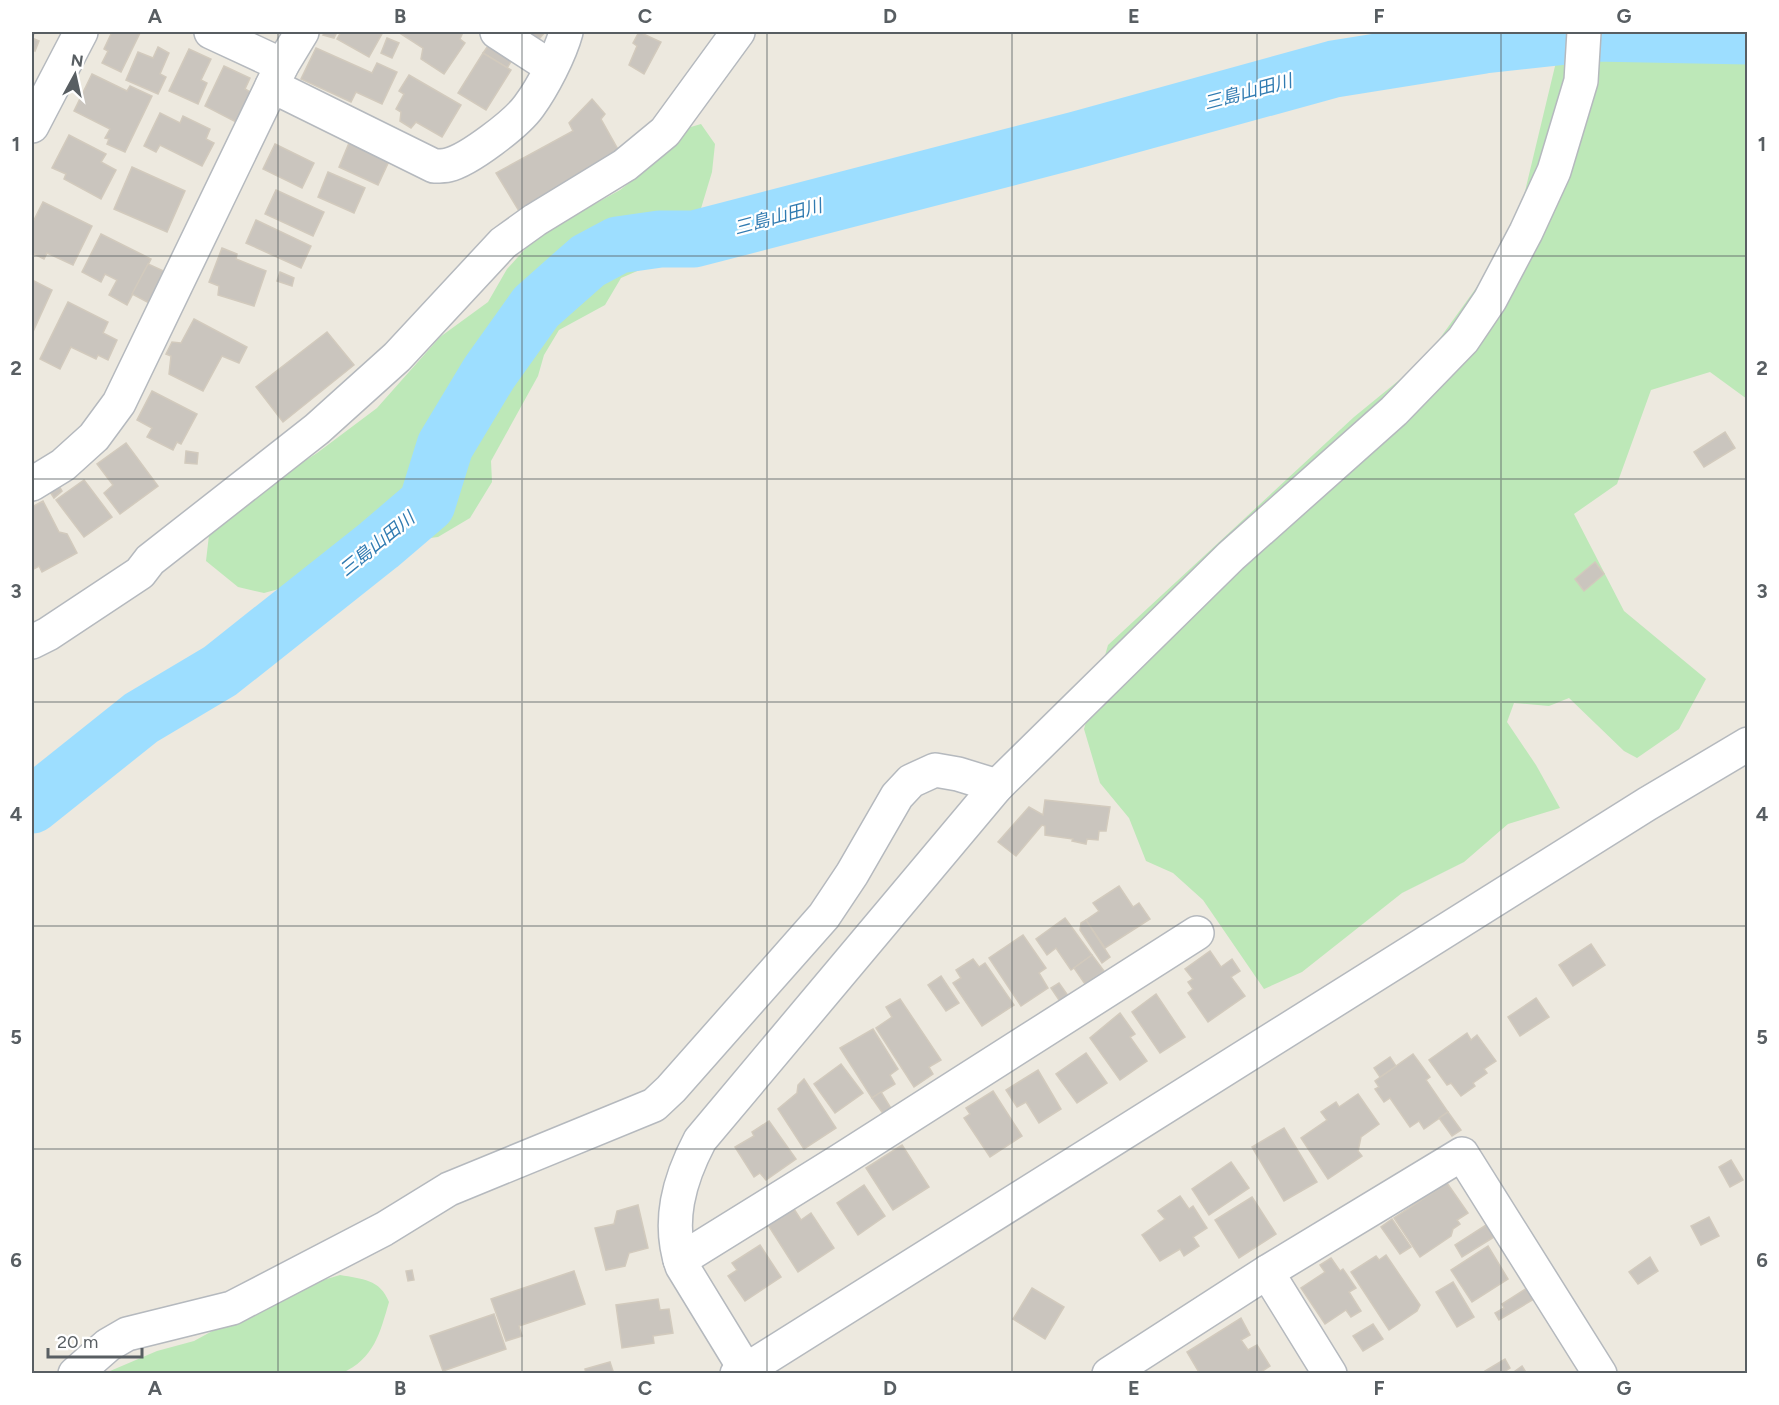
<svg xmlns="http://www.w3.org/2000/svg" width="1779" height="1405" viewBox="0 0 1779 1405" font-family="Figtree,'Noto Sans JP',sans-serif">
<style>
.green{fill:#bde8b8}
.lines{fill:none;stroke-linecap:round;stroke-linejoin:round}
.river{stroke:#9ddeff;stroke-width:57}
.building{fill:#cac5be;stroke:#d2cabd;stroke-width:1.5}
.minor-casing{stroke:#b5b9be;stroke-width:36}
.minor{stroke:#fff;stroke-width:33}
.grid{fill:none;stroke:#585e62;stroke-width:1.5;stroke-opacity:0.55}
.labels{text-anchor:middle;stroke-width:4.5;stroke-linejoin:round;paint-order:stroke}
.water-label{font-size:18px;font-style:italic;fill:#307bb1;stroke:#fff}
.neatline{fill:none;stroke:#585e62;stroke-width:2}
.grid-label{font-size:20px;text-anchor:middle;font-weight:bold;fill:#585e62}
</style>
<rect width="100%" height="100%" fill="#ede9df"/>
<g class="green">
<path d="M1607 32H1747V399L1710 372 1651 390 1617 484 1574 514 1624 611 1706 679 1679 729 1637 758 1624 751 1569 698 1549 706 1514 703 1507 722 1536 765 1560 808 1508 824 1464 862 1402 893 1302 972 1264 989 1203 900 1173 873 1146 861 1129 818 1100 783 1084 729 1108 645 1354 417 1425 359 1484 277 1516 229 1556 62 1598 50Z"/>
<path d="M701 124 715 144 712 172 696 225 672 256 621 278 605 305 559 330 544 355 538 376 491 461 492 482 470 518 438 537 407 541 353 537 340 548 327 576 264 593 238 587 206 561 209 535 226 512 317 453 377 408 440 337 488 302 507 269 537 236 620 190 646 170 662 147 684 129Z"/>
<path d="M340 1275C362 1279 380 1279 389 1302 380 1333 374 1359 342 1373L103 1374 157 1351 194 1341 251 1310 300 1287Z"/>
</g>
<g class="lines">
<path class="river" d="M32 805 141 718 220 671 379 545 427 504 445 446 489 373 536 307 588 261 618 245 660 239H694L1076 140 1334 69 1484 45 1594 33 1748 36"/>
</g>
<g class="building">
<path d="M32 32H35L32 38 39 41 35 51 32 49Z"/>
<path d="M112 32 140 33 121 72 102 63 108 51 104 49Z"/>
<path d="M325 32H337L334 38 323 35Z"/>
<path d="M341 32H383L369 57 337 39Z"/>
<path d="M398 32H463L460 39 465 43 444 74 421 59 423 48Z"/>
<path d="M528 32H545L539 39Z"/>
<path d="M639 32 661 42 644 74 629 65 637 46 633 43Z"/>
<path d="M387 38 399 43 392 58 381 53Z"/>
<path d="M490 43 514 57 507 68 483 53Z"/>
<path d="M158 47 169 53 160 74 166 77 158 94 126 80 138 52 153 58Z"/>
<path d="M316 48 372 73 377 63 397 72 382 104 356 92 351 102 301 79Z"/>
<path d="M189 49 211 59 201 80 207 83 198 104 169 91Z"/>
<path d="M483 53 511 70 486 110 458 93Z"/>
<path d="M224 66 250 78 245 89 252 93 238 123 205 106Z"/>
<path d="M92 74 127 91 130 86 152 96 125 152 107 144 109 139 105 138 110 129 74 111Z"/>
<path d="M409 75 461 105 442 137 416 122 411 128 400 121 401 112 396 109 404 94 399 91Z"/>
<path d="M592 99 605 114 601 119 620 153 519 211 496 173 573 131 569 123Z"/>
<path d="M160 113 180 123 183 116 210 129 206 139 214 143 202 166 160 145 156 152 144 146Z"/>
<path d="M69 135 106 154 101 162 116 170 101 199 64 179 66 174 52 168Z"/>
<path d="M349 143 389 161 378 185 339 167Z"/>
<path d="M275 144 314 163 302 188 263 169Z"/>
<path d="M132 167 185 191 167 232 114 209Z"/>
<path d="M328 172 365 188 354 213 318 197Z"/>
<path d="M276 190 324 212 313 236 265 214Z"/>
<path d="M43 202 92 226 73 265 47 253 44 259 32 253V224Z"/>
<path d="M256 220 311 246 301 268 246 243Z"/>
<path d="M101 234 151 259 127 305 109 295 117 280 105 274 101 282 82 272Z"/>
<path d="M222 248 237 254 236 259 266 271 254 306 218 295 219 286 209 282Z"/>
<path d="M148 264 166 272 151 304 132 294Z"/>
<path d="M280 272 294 278 292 286 277 281Z"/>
<path d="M32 280 52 290 32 334Z"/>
<path d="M68 302 108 322 103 333 117 340 108 360 98 355 96 359 71 347 60 369 40 359Z"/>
<path d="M194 319 247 347 239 363 222 356 203 391 169 374 171 356 166 354 172 342 181 343Z"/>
<path d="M327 332 354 365 283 422 256 387Z"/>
<path d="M152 391 197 414 181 444 177 442 173 450 147 437 152 428 137 420Z"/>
<path d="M1725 432 1735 448 1704 467 1694 452Z"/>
<path d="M126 443 158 486 120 514 104 493 113 485 97 464Z"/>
<path d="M186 451 198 453 197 464 185 463Z"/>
<path d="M84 480 112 517 84 537 56 500Z"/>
<path d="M59 486 62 491 54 498 50 492Z"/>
<path d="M43 501 59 532 67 534 77 553 42 572 39 566 32 570V507Z"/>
<path d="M1595 562 1604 574 1584 591 1575 579Z"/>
<path d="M1045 800 1110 807 1106 831H1099L1098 840 1087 839 1086 844 1072 841 1073 839 1045 835V826L1042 825 1016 856 998 842 1029 807 1043 815Z"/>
<path d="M1119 886 1133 907 1139 903 1150 919 1105 948 1086 920 1099 911 1093 903Z"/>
<path d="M1065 918 1092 955 1071 970 1056 948 1047 955 1036 939Z"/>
<path d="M1086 920 1110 957 1102 963 1080 930 1081 923Z"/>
<path d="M1023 935 1046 968 1039 973 1048 988 1021 1006 989 958Z"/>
<path d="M1591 944 1605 965 1573 986 1559 965Z"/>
<path d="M1210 951 1221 967 1232 959 1240 971 1231 977 1245 996 1208 1022 1188 993 1193 989 1188 982 1193 979 1185 969Z"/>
<path d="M1092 955 1104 971 1085 984 1074 968Z"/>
<path d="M973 959 979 967 985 963 1014 1005 982 1026 953 983 961 978 956 970Z"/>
<path d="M941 976 959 1003 946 1011 928 985Z"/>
<path d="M1059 983 1069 997 1061 1003 1051 988Z"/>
<path d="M1156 994 1185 1037 1160 1053 1132 1012Z"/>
<path d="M1536 998 1549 1017 1520 1036 1508 1017Z"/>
<path d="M900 999 941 1060 929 1067 933 1074 914 1087 876 1028 892 1017 886 1007Z"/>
<path d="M1120 1013 1135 1034 1130 1037 1147 1061 1120 1080 1090 1038Z"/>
<path d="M873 1029 898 1069 890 1075 895 1084 872 1098 840 1048Z"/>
<path d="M1467 1033 1471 1040 1477 1035 1496 1061 1484 1069 1487 1073 1473 1083 1475 1086 1461 1096 1451 1083 1447 1085 1429 1060Z"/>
<path d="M1086 1053 1107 1083 1077 1103 1056 1074Z"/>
<path d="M1413 1054 1430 1077 1426 1080 1448 1112 1424 1129 1419 1121 1410 1127 1390 1098 1384 1102 1375 1089 1379 1087 1375 1081Z"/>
<path d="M1390 1057 1396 1066 1380 1077 1374 1068Z"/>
<path d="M841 1064 863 1093 835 1113 814 1084Z"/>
<path d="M1038 1070 1061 1109 1039 1123 1026 1102 1017 1107 1006 1090Z"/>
<path d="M804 1079 836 1128 804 1149 778 1109 797 1093 798 1085Z"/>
<path d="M993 1091 1022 1136 990 1157 964 1118 970 1114 966 1108Z"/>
<path d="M881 1092 892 1110 884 1115 872 1098Z"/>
<path d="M1358 1094 1379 1124 1361 1137 1358 1151 1362 1156 1328 1179 1301 1138 1327 1120 1321 1112 1336 1102 1339 1107Z"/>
<path d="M1448 1112 1461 1130 1452 1136 1439 1118Z"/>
<path d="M769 1121 796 1159 766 1180 760 1173 754 1177 735 1147 754 1136 752 1132Z"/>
<path d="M1284 1128 1317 1182 1284 1201 1252 1147Z"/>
<path d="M902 1145 929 1187 893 1210 866 1168Z"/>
<path d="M1731 1160 1743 1180 1730 1187 1719 1167Z"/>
<path d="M1231 1162 1249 1188 1209 1215 1192 1189Z"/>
<path d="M1447 1183 1468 1213 1457 1220 1460 1224 1453 1229 1451 1236 1420 1257 1394 1218Z"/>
<path d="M864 1185 885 1216 858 1235 837 1203Z"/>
<path d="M1180 1196 1189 1209 1193 1206 1207 1228 1193 1237 1199 1246 1184 1256 1180 1249 1160 1261 1142 1235 1165 1219 1158 1211Z"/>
<path d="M1252 1197 1276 1234 1239 1258 1215 1220Z"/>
<path d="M638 1205 648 1248 629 1253 625 1266 606 1270 595 1228 614 1224 617 1211Z"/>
<path d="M794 1209 801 1220 811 1213 834 1248 798 1272 768 1225Z"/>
<path d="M1709 1217 1719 1236 1701 1245 1691 1226Z"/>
<path d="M1392 1219 1411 1247 1400 1254 1381 1227Z"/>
<path d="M1486 1225 1494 1237 1462 1257 1455 1245Z"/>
<path d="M760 1245 781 1277 745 1301 728 1276 737 1270 732 1263Z"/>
<path d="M1488 1246 1508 1279 1472 1302 1451 1270Z"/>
<path d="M1386 1255 1420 1305 1417 1311 1389 1330 1351 1272 1376 1256 1379 1260Z"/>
<path d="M1650 1257 1658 1271 1638 1284 1629 1272Z"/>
<path d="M1331 1258 1340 1271 1343 1269 1356 1288 1349 1292 1361 1311 1351 1317 1346 1310 1325 1324 1301 1288 1325 1272 1320 1265Z"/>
<path d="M412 1270 414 1280 408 1281 406 1271Z"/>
<path d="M574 1271 585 1304 519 1326 522 1336 506 1341 491 1299Z"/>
<path d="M1453 1282 1474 1317 1457 1327 1436 1292Z"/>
<path d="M1032 1288 1064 1307 1045 1339 1013 1319Z"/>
<path d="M1527 1288 1534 1299 1499 1320 1495 1313 1504 1308 1502 1304Z"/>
<path d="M658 1299 660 1310 669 1309 673 1333 653 1336 654 1343 622 1348 616 1305Z"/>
<path d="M494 1314 506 1349 443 1371 430 1336Z"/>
<path d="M1241 1318 1250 1335 1241 1340 1248 1350 1257 1345 1270 1366 1258 1374H1200L1187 1352Z"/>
<path d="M1373 1324 1383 1339 1363 1351 1353 1336Z"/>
<path d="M1505 1359 1510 1368 1501 1374H1487L1485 1371Z"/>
<path d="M610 1362 614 1374H586L585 1369Z"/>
<path d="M1522 1366 1527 1374H1511Z"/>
</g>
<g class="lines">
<g class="minor-casing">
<g id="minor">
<path d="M211 32 282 65"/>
<path d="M497 32 551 67"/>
<path d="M272 86 434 166C439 166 444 166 448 165 469 160 517 123 529 106 543 87 560 54 566 32"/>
<path d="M32 126 81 32"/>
<path d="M32 484 63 465 94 437 119 403 282 65 302 32"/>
<path d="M32 642 48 634 140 573 150 560 317 429 397 357 503 243 535 220 625 165 665 132 738 32"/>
<path d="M680 1260 841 1160 1197 933"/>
<path d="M1267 1272 1330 1374"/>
<path d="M75 1374 108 1345 127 1334 232 1308 384 1229 449 1189 654 1105 671 1089 824 916 852 874 897 796 911 781 935 770 958 774 997 786"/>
<path d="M737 1374 746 1370 1647 804 1748 744"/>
<path d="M748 1374 682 1266C667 1222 679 1180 700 1140L997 786 1231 556 1394 411 1463 340 1490 300 1526 232 1554 171 1581 81 1584 32"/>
<path d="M1109 1374 1267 1272 1462 1154 1600 1374"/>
</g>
</g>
<use href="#minor" class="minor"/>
</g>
<path class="grid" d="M278 32V1374M522 32V1374M767 32V1374M1012 32V1374M1257 32V1374M1501 32V1374M32 256H1748M32 479H1748M32 702H1748M32 926H1748M32 1149H1748"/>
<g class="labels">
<g class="water-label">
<text transform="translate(1248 92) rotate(-15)" y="6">三島山田川</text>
<text transform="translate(778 217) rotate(-15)" y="6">三島山田川</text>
<text transform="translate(377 544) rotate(-39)" y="6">三島山田川</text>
</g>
</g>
<rect width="1779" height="1405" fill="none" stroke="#ffffff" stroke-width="66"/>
<g transform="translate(75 75) rotate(8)" stroke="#ffffff" stroke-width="4.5" paint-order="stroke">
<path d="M0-4.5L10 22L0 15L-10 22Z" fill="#585e62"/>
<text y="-9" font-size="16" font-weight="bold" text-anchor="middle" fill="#585e62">N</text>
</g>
<path d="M48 1348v9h94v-9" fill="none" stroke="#585e62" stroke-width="3"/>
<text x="57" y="1348" font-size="18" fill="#585e62" stroke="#ffffff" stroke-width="4.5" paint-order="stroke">20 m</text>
<rect x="33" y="33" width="1713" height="1339" class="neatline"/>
<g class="grid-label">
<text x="155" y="23">A</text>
<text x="400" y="23">B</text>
<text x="645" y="23">C</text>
<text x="890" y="23">D</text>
<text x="1134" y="23">E</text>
<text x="1379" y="23">F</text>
<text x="1624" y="23">G</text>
<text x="16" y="151">1</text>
<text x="1762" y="151">1</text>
<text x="16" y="375">2</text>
<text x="1762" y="375">2</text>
<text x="16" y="598">3</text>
<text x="1762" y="598">3</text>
<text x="16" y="821">4</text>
<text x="1762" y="821">4</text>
<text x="16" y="1044">5</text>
<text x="1762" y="1044">5</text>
<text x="16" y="1267">6</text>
<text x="1762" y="1267">6</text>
<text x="155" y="1395">A</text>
<text x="400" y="1395">B</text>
<text x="645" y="1395">C</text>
<text x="890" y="1395">D</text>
<text x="1134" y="1395">E</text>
<text x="1379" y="1395">F</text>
<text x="1624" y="1395">G</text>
</g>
</svg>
